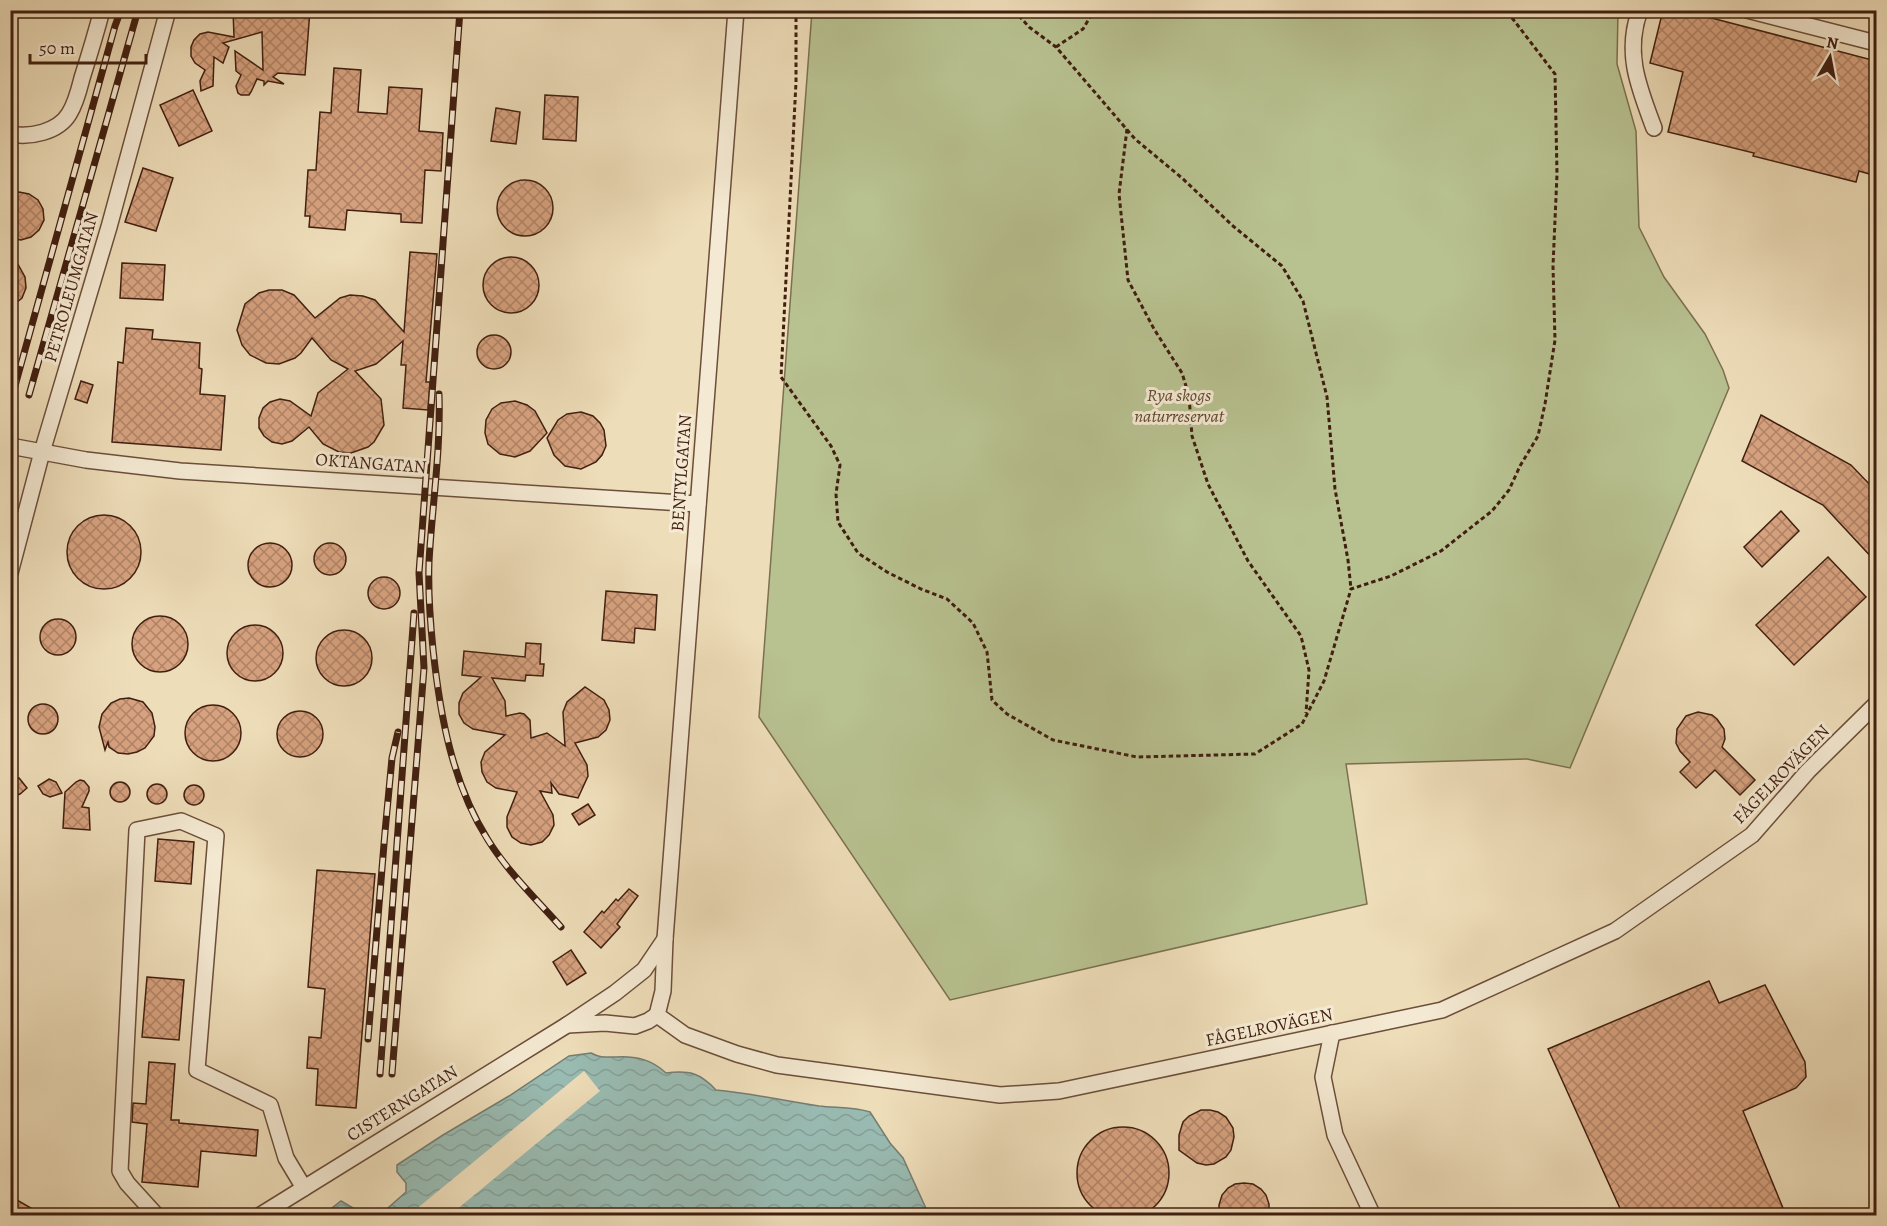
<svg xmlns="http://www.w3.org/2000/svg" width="1887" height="1226" viewBox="0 0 1887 1226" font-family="Alegreya,serif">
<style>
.park{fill:#b8c190;stroke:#7c7050;stroke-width:1.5}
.water{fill:url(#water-waves);stroke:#767d71;stroke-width:1.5}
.pier{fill:#eeddb9}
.building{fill:url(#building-cross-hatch);stroke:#411f10;stroke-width:1.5}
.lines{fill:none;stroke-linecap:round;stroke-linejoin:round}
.minor-casing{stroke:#6c4e3a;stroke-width:18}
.path{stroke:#411f10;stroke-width:3;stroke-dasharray:4.5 3;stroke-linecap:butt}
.minor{stroke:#f4e9d2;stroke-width:15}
.rail-casing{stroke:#411f10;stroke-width:7}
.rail{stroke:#f4e9d2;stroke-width:4.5;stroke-dasharray:14;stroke-linecap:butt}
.labels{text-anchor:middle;stroke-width:6;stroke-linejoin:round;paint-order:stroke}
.street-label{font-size:18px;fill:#411f10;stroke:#f4e9d2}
.park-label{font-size:18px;font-style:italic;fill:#5f4830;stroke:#f4e9d2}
</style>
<defs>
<pattern id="water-waves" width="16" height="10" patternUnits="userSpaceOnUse" patternTransform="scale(1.5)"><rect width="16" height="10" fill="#99bbb2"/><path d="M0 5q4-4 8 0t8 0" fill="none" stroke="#85a098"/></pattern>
<pattern id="building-cross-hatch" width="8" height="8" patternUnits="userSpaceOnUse" patternTransform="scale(1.5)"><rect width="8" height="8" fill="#d7a27f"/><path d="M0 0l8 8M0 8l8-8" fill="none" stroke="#b08367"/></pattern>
</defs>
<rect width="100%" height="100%" fill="#eeddb9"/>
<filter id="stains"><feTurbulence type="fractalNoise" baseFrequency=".00333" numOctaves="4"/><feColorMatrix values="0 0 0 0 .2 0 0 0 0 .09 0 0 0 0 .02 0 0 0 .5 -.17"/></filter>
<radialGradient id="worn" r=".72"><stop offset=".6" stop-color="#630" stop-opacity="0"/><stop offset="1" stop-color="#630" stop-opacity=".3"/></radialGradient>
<path class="park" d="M812 11H1618L1617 64 1636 131 1639 227 1664 277 1705 334 1723 370 1729 388 1570 768 1527 759 1346 764 1367 904 950 1000 759 717Z"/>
<g class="water">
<path d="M591 1053C600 1058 606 1057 616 1057 636 1056 651 1059 666 1073 690 1070 700 1073 716 1090 751 1093 784 1101 819 1106 836 1108 854 1107 870 1112L890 1143 903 1158 929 1215 377 1216 381 1214 406 1192V1183L397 1172V1165L443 1135 509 1096 569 1056Z"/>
<path d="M341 1201 365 1215H323Z"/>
</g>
<path class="pier" d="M584 1071 600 1091 450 1215H409Z"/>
<g class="building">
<path d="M233 10H253L262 17 269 10H310L305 75 278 73 273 77 284 84 268 81 264 85V81L257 79 251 92 249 95H241L238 93 236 86 241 75 236 71 235 51 263 70 262 32 223 43 229 47 223 63 214 57 213 86 201 91 200 81 205 70 195 63 191 56V47L194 40 200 34 208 32 234 37Z"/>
<path d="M1663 10H1681L1876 61V176L1859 171 1856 182 1753 156 1754 153 1668 132 1683 72 1650 63Z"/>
<path d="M334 68 361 70 358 112 387 114 389 87 422 89 419 131 443 133 441 171 425 170 422 223 401 222V214L347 210 345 230 309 227 310 216H305L308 170H316L320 112 331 113Z"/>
<path d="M193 90 212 131 179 146 160 105Z"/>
<path d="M545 95 578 97 576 141 543 139Z"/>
<path d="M496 108 520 112 516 144 491 141Z"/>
<path d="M143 168 173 178 156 231 125 222Z"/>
<circle cx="525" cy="208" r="28"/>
<path d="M19 192 29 194 38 200 43 209 44 220 39 230 31 237 21 240 10 238V194Z"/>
<path d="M10 250 25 277 26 288 22 298 10 308Z"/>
<path d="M410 252 437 254 426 382H430L428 410 403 408 406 365H401L403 341 376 364 355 371 381 399 384 425 374 442 368 447 351 453 339 452 323 444 309 427 292 441 282 444 272 442 264 436 259 428V418L263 408 270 402 280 399 290 401 311 416 318 393 348 369 331 360 312 338 301 353 295 358 279 364 266 363 250 355 242 345 237 330 245 304 259 293 269 290H282L294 295 315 318 340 298 350 295 363 296 375 300 404 332Z"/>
<circle cx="511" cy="285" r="28"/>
<path d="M122 263 165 265 163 300 120 298Z"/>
<path d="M126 328 153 330 152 339 200 343 199 368 202 369 200 394 225 396 221 450 112 442 118 362 123 363Z"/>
<circle cx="494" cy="352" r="17"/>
<path d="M81 381 93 385 87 403 75 399Z"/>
<path d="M515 401 527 405 535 411 547 433 530 451 515 457 500 454 488 444 485 433 486 420 492 409 501 403Z"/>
<path d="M581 412 593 416 600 423 604 430 606 446 602 455 596 462 581 469 565 466 554 455 547 438 558 420 567 414Z"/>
<path d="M1761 415 1851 465 1876 491V562L1823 505 1742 461Z"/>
<path d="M1781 511 1799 531 1762 567 1744 547Z"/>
<circle cx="104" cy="552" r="37"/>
<circle cx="330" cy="559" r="16"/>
<circle cx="270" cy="565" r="22"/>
<path d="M1828 557 1866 597 1794 665 1756 625Z"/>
<circle cx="384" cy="593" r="16"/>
<path d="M606 591 657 595 655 630 635 628 634 643 602 640Z"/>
<circle cx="160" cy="644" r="28"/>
<circle cx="58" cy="637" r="18"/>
<circle cx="255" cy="653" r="28"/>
<circle cx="344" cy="658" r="28"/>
<path d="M526 643 541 644 540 664H544L543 676 526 675 525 681 492 678 505 701 506 716 520 713 524 714 530 720 531 738 547 733 565 746 563 712 567 702 585 687 604 700 609 710 610 720 606 730 598 737 575 743 587 765 588 776 578 798 559 794 551 783 552 793 540 791 553 815 554 825 549 835 542 842 531 845 521 843 512 837 507 827V817L517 792 496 788 487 782 482 772 481 762 485 752 505 735 473 729 464 723 459 714V703L463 693 481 677 462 675 464 651 525 657Z"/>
<path d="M129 698 143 702 152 713 155 727 154 736 145 748 137 752 128 754 118 753 109 747 108 742 105 750 99 727 102 714 111 703 120 699Z"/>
<circle cx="43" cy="719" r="15"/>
<circle cx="213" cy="733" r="28"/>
<circle cx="300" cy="734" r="23"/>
<path d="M1698 712 1712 715 1717 719 1724 729 1725 739 1722 747 1755 780 1740 795 1715 770 1696 788 1680 772 1690 762 1680 751 1676 743 1677 729 1686 716Z"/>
<path d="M10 776 19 778 27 788 20 794 10 797Z"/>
<path d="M49 779 56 782 62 793 50 797 43 794 38 786Z"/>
<path d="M80 780 84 781 89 787V791L82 807 89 808 90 830 63 828 65 792 76 782Z"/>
<circle cx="120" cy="792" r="10"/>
<circle cx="157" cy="794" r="10"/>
<circle cx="194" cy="795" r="10"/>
<path d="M588 804 595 815 579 825 572 814Z"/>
<path d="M158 839 194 842 191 884 155 881Z"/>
<path d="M317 870 375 874 356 1108 316 1105 318 1069 307 1068 309 1037 321 1038 325 989 308 987Z"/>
<path d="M629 889 638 896 617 924 620 927 601 948 584 932 602 911 604 913 616 899 618 901Z"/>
<path d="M571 950 586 973 567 985 553 962Z"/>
<path d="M147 977 184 980 179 1040 142 1037Z"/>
<path d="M1709 981 1719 1003 1765 985 1805 1062 1806 1077 1796 1088 1743 1111 1783 1208 1759 1215H1623L1548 1049Z"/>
<path d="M149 1062 175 1064 171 1120H179V1123L258 1130 256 1156 201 1151 198 1187 142 1182 147 1124 132 1122 133 1103 146 1104Z"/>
<path d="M1201 1110H1210L1218 1112 1226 1117 1233 1128 1234 1137 1231 1150 1226 1157 1214 1164 1206 1165 1197 1163 1179 1150V1135L1183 1122 1189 1116Z"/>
<circle cx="1123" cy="1173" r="46"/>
<path d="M1244 1183 1253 1184 1261 1189 1266 1195 1269 1204V1215H1219V1205L1222 1195 1228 1188 1235 1184Z"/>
<path d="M10 1196 43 1215H10Z"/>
</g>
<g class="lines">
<g class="minor-casing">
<g id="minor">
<path d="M736 10 665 939 663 991 657 1015 685 1035 737 1054 777 1065 1000 1095 1059 1091 1442 1010 1615 931 1752 835 1808 771 1876 704"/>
<path d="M1640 10C1624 53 1639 88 1654 128"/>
<path d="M1747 10 1876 43"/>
<path d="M10 134C30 138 58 132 69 114 76 103 79 90 82 78 89 56 96 33 102 10"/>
<path d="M10 446 86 460 180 471 698 504"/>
<path d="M10 573 42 452 109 227 168 10"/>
<path d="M567 1025 605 1023 635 1026 648 1021 657 1015"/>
<path d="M1332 1033 1323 1077 1335 1135 1373 1216"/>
<path d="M157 1216 127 1183 120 1171 137 830 181 821 216 836 197 1070 270 1105 286 1158 304 1188"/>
<path d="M259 1216 567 1025 615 993 644 970 665 939"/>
</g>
</g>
<g class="path">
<path d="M796 10V82L781 377 831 446 840 465 836 494 838 522 858 553 887 572 921 589 947 599 973 623 987 652 992 700 1007 714 1053 740 1137 757 1255 754 1302 724 1324 681 1351 589 1391 576 1441 551 1492 511 1509 490 1520 466 1538 436 1545 404 1555 340 1553 266 1557 174 1555 74 1506 10"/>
<path d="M1014 10 1029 27 1056 47 1135 139 1182 178 1233 226 1282 266 1303 301 1327 397 1335 489 1348 560 1351 589"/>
<path d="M1056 47 1083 29 1094 10"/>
<path d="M1127 129 1119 194 1128 280 1154 329 1182 373 1189 396 1192 436 1208 484 1248 561 1301 636 1309 670 1306 713"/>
</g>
<use href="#minor" class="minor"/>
<g class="rail-casing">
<g id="rail">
<path d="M13 393 115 26 121 10"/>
<path d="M439 394C441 450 432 506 429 562 428 591 430 620 433 649 440 715 452 783 488 840 508 872 536 899 561 927"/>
<path d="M29 395 138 10"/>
<path d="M368 1039 385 832 392 758 398 732"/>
<path d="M380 1074 414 613"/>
<path d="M392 1074 424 668 419 573 460 10"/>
</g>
</g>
<use href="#rail" class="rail"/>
</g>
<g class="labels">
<g class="street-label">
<text transform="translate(71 287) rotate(-74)" y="6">PETROLEUMGATAN</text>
<text transform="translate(371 463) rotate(4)" y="6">OKTANGATAN</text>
<text transform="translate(681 473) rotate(-86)" y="6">BENTYLGATAN</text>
<text transform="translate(1781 774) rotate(-46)" y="6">FÅGELROVÄGEN</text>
<text transform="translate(1269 1027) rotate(-12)" y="6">FÅGELROVÄGEN</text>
<text transform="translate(402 1103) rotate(-32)" y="6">CISTERNGATAN</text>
</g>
<g class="park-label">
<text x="1179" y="401">Rya skogs<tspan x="1179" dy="21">naturreservat</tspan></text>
</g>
</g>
<rect width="1887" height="1226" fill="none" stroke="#eeddb9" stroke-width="36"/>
<rect x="12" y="12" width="1863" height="1202" fill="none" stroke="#411f10" stroke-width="3"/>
<rect x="18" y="18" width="1851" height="1190" fill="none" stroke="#411f10" stroke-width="1.5"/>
<g transform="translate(1830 57) rotate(10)" stroke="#f4e9d2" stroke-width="4.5" paint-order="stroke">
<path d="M0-4.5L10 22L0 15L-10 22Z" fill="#411f10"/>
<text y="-9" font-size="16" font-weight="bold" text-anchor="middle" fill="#411f10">N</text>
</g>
<path d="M30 54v9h116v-9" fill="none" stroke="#411f10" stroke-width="3"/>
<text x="39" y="54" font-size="18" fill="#411f10" stroke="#f4e9d2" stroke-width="4.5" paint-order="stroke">50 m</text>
<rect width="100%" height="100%" filter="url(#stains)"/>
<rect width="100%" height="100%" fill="url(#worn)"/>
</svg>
